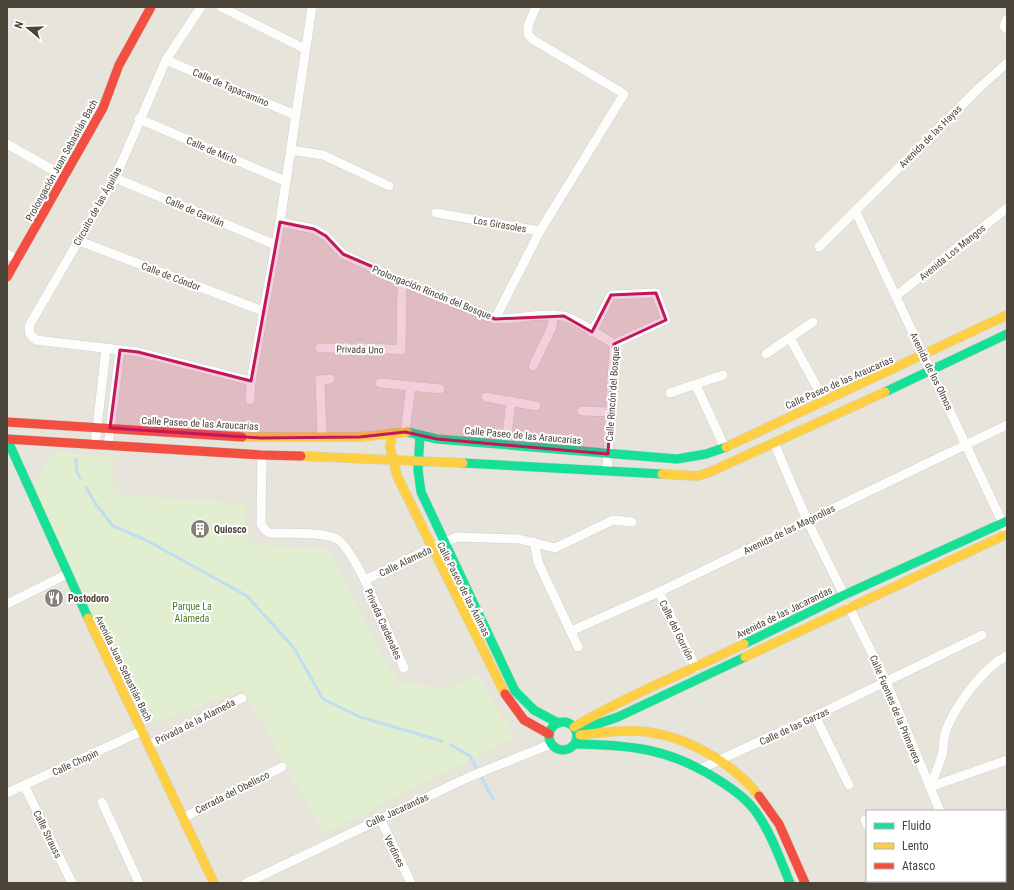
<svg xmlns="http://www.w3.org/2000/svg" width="1014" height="890" viewBox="0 0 1014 890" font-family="'Roboto Condensed',sans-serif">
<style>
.residential{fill:#e7e4dc;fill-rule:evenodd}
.green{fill:#e1eecf}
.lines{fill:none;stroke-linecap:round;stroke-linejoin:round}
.stream{stroke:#c0ddf1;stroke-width:3}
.street-casing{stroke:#d2d0cb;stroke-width:10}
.fast-casing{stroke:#d3cfc5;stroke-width:10}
.slow-casing{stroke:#d3cfc5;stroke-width:10}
.jam-casing{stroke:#d3cfc5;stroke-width:10}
.street{stroke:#fdfdfc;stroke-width:9}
.fast{stroke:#16e098;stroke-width:9}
.slow{stroke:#ffcf43;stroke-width:9}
.jam{stroke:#f24e42;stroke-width:9}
.marked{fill:#c2185b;fill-opacity:0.2;stroke:#c2185b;stroke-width:3;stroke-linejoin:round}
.labels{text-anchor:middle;stroke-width:4;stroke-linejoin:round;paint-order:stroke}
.street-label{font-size:10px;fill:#4b4439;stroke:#fff}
.poi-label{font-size:10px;font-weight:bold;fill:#4b4439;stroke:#fff;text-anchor:start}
.park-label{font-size:10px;fill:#4a7f2a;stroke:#fff}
</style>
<rect width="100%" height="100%" fill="#f4f2ee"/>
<path class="residential" d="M7 7H1007V883H7ZM867 811H1005V881H867Z"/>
<path class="green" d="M55 452 114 457 113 494 246 504 244 537 252 544 329 550 398 683 448 688 478 676 515 738 324 834 243 690 155 723 107 646 30 488Z"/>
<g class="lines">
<g class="stream">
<path d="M76 459 77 471 80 478"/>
<path d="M86 487 95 503 113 526 146 540 247 596 294 648 323 699 360 717 442 741"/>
<path d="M451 745 470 756 493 799"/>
</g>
<g class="street-casing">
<g id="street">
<path d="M201 7 166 60 115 178 29 326 30 334 36 340 138 352 251 381"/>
<path d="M221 7 305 49"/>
<path d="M1007 19 1004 26 1007 29"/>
<path d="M166 60 295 115"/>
<path d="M139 119 285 181"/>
<path d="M7 144 65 177"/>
<path d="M290 150 323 155 389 186"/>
<path d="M115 178 276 245"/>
<path d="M855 210 1005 528"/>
<path d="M436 213 540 231"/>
<path d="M280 222 314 229 326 236 343 254 402 282 495 319C517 320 541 312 563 316 576 319 601 336 614 344"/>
<path d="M79 241 263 311"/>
<path d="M819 247 979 88 1007 63"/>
<path d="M7 254 18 260"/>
<path d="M896 296 1007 208"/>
<path d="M495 319 540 231 624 94 532 39 528 34V26L536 7"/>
<path d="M592 332 611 295 656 293 666 320 614 344"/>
<path d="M790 338 824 400"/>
<path d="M320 348H374L401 350 402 282"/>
<path d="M766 354 813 322"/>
<path d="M533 366 552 327 553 315"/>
<path d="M380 383 440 389"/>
<path d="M696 385 724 446"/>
<path d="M670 393 723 375"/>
<path d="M486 397 536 406"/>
<path d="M250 400 251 381 280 222 312 7"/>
<path d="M582 411 610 412"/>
<path d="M405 432 411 386"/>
<path d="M322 437 320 380 330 379"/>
<path d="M774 443 807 520 844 595"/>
<path d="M95 445 106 349"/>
<path d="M506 445 511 401"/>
<path d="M108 446 120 350"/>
<path d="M262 455 261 524 265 530 270 533C288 534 322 531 337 539 357 551 392 643 404 668"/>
<path d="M607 471 614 344"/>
<path d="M534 542 538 562 578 647"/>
<path d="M365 580 431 548 457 537 519 539 555 548 613 520 632 522"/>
<path d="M659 592 696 668"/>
<path d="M7 604 67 574"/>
<path d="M849 607 886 681 940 811"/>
<path d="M571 631 659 592 1007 425"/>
<path d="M815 716 849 785"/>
<path d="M149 745 242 698"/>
<path d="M702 768 815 716 982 635"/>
<path d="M24 785 72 883"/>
<path d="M930 787C934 776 939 766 942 755 944 748 943 741 945 734 952 710 984 666 1007 656"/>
<path d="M930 787 1007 760"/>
<path d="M7 793 142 731"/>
<path d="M102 802 139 883"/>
<path d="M183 818 282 767"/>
<path d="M380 818 411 883"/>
<path d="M865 820 867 825"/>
<path d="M1005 849 1007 848"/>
<path d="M892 881 893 883"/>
<path d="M971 881 972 883"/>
<path d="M246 883 469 777 551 744"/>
</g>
</g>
<g class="fast-casing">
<g id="fast">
<path d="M885 392 1007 334"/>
<path d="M407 432 437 439 677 459 706 454 726 447"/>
<path d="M420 435 418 470 421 492 515 691 534 710 558 723"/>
<path d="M7 439 88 618"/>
<path d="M463 463 662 474"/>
<path d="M744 644 844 595 1007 521"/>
<circle cx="563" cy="736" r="14"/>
<path d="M580 730 618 717 745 657"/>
<path d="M575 744C631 745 668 748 717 779 731 788 746 798 756 812 771 833 780 859 790 883"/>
</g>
</g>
<g class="slow-casing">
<g id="slow">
<path d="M392 433 390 447 397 476 505 694"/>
<path d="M242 437H360L407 432"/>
<path d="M726 447 1007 315"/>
<path d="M301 456 463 463"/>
<path d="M662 474 697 476 710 472 885 392"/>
<path d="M88 618 214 883"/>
<path d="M745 657 1007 534"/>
<path d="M574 727C628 695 687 672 744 644"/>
<path d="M580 735C599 733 619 730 638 731 683 734 731 761 759 796"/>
</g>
</g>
<g class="jam-casing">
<g id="jam">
<path d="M7 277 103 108 119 65 151 7"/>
<path d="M7 422 242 437"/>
<path d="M7 439 262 455 301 456"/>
<path d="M505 694 524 720 549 734"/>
<path d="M759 796 779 824 805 883"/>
</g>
</g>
<use href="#street" class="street"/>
<use href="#fast" class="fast"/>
<use href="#slow" class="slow"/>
<use href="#jam" class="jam"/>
</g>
<path class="marked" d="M280 222 314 229 326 236 343 254 495 319 564 316 592 332 611 295 656 293 666 320 614 344 608 454 437 439 405 432 360 437 260 438 110 428 120 350 138 352 251 381Z"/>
<defs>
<g id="building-disc" transform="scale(1)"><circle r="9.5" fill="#868178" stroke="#fff"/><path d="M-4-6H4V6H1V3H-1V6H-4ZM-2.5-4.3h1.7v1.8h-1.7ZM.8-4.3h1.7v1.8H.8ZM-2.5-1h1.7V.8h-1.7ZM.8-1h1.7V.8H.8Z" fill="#fff"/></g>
<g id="restaurant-disc" transform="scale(1)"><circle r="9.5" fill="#868178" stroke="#fff"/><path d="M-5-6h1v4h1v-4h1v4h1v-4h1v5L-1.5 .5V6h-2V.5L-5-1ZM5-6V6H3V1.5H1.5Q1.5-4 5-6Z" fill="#fff"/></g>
</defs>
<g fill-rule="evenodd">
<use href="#building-disc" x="200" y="529"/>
<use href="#restaurant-disc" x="54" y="598"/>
</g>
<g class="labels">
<g class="street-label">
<text transform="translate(231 87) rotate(23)" y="4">Calle de Tapacamino</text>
<text transform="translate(930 136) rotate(-45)" y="4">Avenida de las Hayas</text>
<text transform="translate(212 150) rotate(23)" y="4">Calle de Mirlo</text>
<text transform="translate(61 160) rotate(-61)" y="4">Prolongación Juan Sebastián Bach</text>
<text transform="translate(97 206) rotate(-61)" y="4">Circuito de las Águilas</text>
<text transform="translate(195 211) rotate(23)" y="4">Calle de Gavilán</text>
<text transform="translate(500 224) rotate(10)" y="4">Los Girasoles</text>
<text transform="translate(952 252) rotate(-39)" y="4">Avenida Los Mangos</text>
<text transform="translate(171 276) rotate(21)" y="4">Calle de Cóndor</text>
<text transform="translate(432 292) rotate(22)" y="4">Prolongación Rincón del Bosque</text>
<text transform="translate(360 349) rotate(1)" y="4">Privada Uno</text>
<text transform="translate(932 371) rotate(64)" y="4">Avenida de los Olmos</text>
<text transform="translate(839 382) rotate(-24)" y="4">Calle Paseo de las Araucarias</text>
<text transform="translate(612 394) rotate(-86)" y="4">Calle Rincón del Bosque</text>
<text transform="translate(200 423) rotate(3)" y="4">Calle Paseo de las Araucarias</text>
<text transform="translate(523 435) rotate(5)" y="4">Calle Paseo de las Araucarias</text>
<text transform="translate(789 529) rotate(-26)" y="4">Avenida de las Magnolias</text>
<text transform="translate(405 561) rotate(-26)" y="4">Calle Alameda</text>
<text transform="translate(464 589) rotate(63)" y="4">Calle Paseo de las Ánimas</text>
<text transform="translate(784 612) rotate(-26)" y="4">Avenida de las Jacarandas</text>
<text transform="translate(384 624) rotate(66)" y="4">Privada Cardenales</text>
<text transform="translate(677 630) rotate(64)" y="4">Calle del Gorrión</text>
<text transform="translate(124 668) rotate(64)" y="4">Avenida Juan Sebastián Bach</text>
<text transform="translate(896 709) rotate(67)" y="4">Calle Fuentes de la Primavera</text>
<text transform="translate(195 721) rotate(-27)" y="4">Privada de la Alameda</text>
<text transform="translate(794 726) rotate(-25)" y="4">Calle de las Garzas</text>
<text transform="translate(75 762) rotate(-25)" y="4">Calle Chopin</text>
<text transform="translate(232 792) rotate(-27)" y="4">Cerrada del Obelisco</text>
<text transform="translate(397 810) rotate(-25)" y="4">Calle Jacarandas</text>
<text transform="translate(48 834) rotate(64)" y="4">Calle Strauss</text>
<text transform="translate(395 851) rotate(64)" y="4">Verdines</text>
</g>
<g class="poi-label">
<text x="214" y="533">Quiosco</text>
<text x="68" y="602">Postodoro</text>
</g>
<g class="park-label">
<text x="192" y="610">Parque La<tspan x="192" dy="12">Alameda</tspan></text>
</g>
</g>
<rect width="1014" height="890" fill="none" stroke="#4b4439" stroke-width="16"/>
<rect x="866" y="810" width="140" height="72" fill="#ffffff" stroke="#b7b4b0"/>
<rect x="874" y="823" width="20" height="6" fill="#16e098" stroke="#b7b4b0"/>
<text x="902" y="830" font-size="12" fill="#4b4439">Fluido</text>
<rect x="874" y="843" width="20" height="6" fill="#ffcf43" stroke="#b7b4b0"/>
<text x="902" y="850" font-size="12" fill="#4b4439">Lento</text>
<rect x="874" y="863" width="20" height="6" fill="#f24e42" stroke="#b7b4b0"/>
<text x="902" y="870" font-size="12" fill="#4b4439">Atasco</text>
<g transform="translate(28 28) rotate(289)" stroke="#ffffff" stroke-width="3" paint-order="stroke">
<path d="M0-3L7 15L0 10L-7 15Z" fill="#4b4439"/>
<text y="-6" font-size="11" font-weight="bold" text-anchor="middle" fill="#4b4439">N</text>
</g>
</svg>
